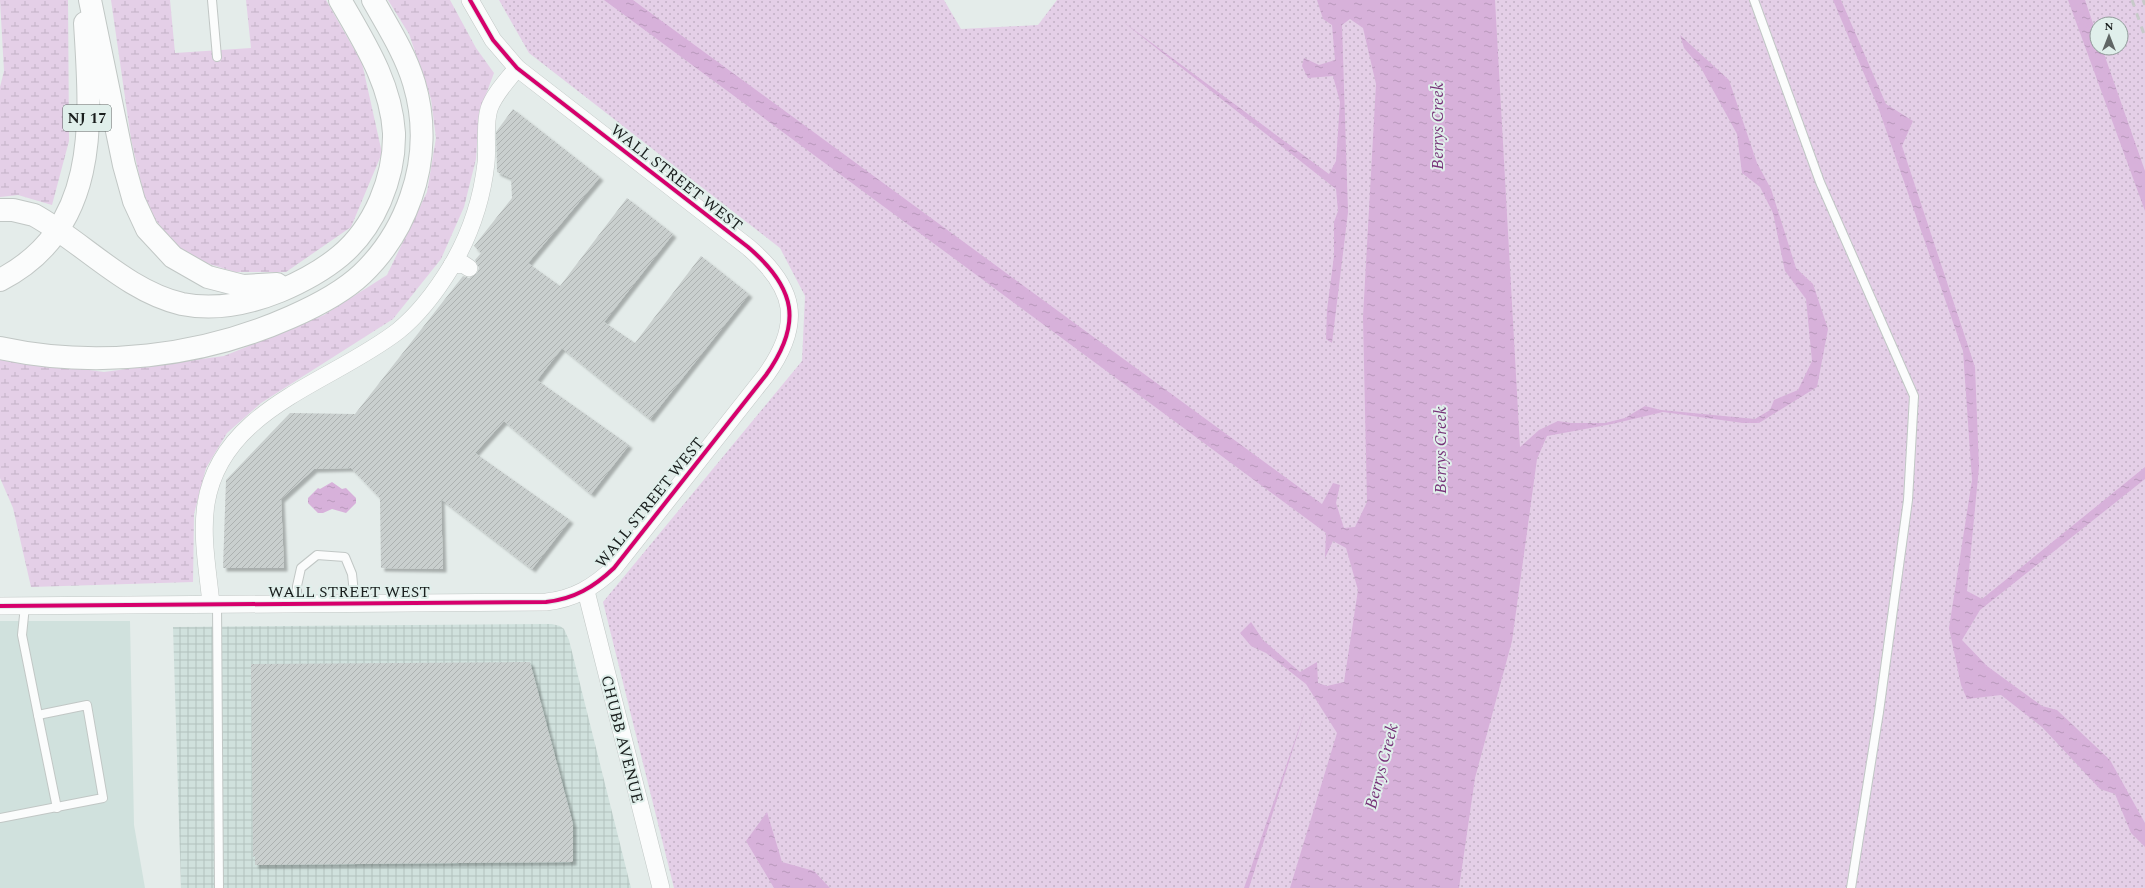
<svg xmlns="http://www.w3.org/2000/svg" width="2145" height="888" viewBox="0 0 2145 888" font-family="Spectral,serif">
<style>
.built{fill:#d0e1dd}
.industrial{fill:url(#industrial-grid)}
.wetland{fill:url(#wetland-marsh)}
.park{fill:url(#park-dots);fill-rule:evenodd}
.water{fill:url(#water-ripples)}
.building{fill:url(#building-hatch);filter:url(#shadow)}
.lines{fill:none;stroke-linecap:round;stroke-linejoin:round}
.service-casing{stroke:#c1c7c5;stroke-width:10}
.minor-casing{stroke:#c1c7c5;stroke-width:18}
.primary-casing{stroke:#c1c7c5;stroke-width:24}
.service{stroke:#fbfcfc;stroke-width:8}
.minor{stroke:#fbfcfc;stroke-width:17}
.primary{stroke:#fbfcfc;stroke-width:22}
.rail{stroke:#c7cac9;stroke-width:3;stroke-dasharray:7 7;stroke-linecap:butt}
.cycleway-casing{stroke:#e0efeb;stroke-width:6}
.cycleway{stroke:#d6006c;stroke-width:4}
.labels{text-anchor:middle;stroke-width:4;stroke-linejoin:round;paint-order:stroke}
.shield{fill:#e0efeb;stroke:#555d5b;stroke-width:1}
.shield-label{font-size:15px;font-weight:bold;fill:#191e1d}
.street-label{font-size:16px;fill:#191e1d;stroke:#e0efeb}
.water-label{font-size:17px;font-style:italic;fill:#763278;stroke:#e0efeb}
</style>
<defs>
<pattern id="industrial-grid" width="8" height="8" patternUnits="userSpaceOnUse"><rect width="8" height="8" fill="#d0e1dd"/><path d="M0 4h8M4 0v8" fill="none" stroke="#b2c1bd"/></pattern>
<pattern id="wetland-marsh" width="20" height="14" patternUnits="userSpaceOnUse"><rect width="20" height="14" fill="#e4cfe7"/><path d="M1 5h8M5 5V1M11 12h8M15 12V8" fill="none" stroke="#c3b1c6"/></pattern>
<pattern id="park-dots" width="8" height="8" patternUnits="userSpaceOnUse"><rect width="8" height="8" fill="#e4cfe7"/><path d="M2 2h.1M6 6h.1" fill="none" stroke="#c3b1c6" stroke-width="1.8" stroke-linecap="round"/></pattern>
<pattern id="water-ripples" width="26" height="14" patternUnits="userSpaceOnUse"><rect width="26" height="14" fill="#d7b1da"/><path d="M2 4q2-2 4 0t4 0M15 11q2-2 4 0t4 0" fill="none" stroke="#b898bb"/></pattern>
<pattern id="building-hatch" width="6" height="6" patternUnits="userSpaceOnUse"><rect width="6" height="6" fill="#c9cfce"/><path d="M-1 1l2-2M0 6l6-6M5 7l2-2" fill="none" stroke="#acb1b0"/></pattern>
<filter id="shadow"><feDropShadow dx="3.5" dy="3.5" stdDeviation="1" flood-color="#0004"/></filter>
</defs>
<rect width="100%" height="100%" fill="#e4ecea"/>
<path class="built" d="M0 621H130L134 825 145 888H0Z"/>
<path class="industrial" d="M552 624 560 626 564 629 569 640 631 888H181L173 627Z"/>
<g class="wetland">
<path d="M0 0H68L69 141 52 205 18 195 0 197V87L4 71Z"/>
<path d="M111 0H170L175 53 251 48 246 0H326L362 63 382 153 351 227 286 272H235L184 256 147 209 131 139Z"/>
<path d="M388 0H450L476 48 494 73 479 113 476 159 464 207 441 259 393 319 261 403 227 433 206 468 194 514 193 582 31 587 13 508 0 478V358L104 372 224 356 324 315 387 275 427 192 436 138 431 99 409 34Z"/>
</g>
<path class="park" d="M499 0H944L961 29 1038 25 1057 0H2145V888H674L603 602 802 361 805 296 780 248 529 53ZM2097 24H2121V48H2097Z"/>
<g class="water">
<path d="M604 0H633L1322 504 1333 483 1340 485 1336 503 1344 528 1355 527 1367 502 1363 317 1376 84 1363 28 1350 19 1342 25 1348 212 1332 343 1326 339 1327 310 1334 256V222L1338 211 1336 189 1122 21 1329 174 1336 161 1340 102 1333 76 1308 78 1302 66 1304 58 1319 65 1335 60 1332 25 1323 19 1317 0H1495L1520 447 1539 430 1558 421 1571 423H1605L1625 418 1645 406 1661 410 1755 419 1770 410 1774 400 1798 390 1812 361 1806 299 1785 271 1773 213 1760 187 1742 173 1737 134 1701 68 1684 48 1680 35 1729 80 1757 163 1771 189 1796 268 1813 284 1828 329 1817 387 1759 423H1743L1663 412 1612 424 1547 436 1537 459 1512 641 1475 778 1459 888H1290L1337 733 1306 684 1266 653 1251 646 1240 633 1251 622 1263 640 1300 672 1317 662 1318 683 1327 686 1344 682 1358 590 1346 548 1333 541 1325 558 1326 533Z"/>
<path d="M1833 0H1841L1886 104 1913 121 1902 146 1975 367 1979 467 1967 591 1982 599 2145 467V479L1980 610 1962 640 1987 666 2042 706 2057 710 2110 760 2145 823V847L2131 833 2115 794 2100 789 2042 727 2001 695 1967 699 1961 685 1949 628 1972 480 1963 351 1878 107Z"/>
<path d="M2068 0H2085L2097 35V48H2102L2145 171V211Z"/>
<path d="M332 482 342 489 346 488 356 498V503L346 513 332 509 323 513H318L308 503V498L318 488 320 489Z"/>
<path d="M1305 711 1249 888H1244Z"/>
<path d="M767 812 782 862 814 871 830 888H774L746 841Z"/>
</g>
<g class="building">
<path d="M513 109 600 177 528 263 560 286 627 198 673 234 604 322 635 343 701 256 749 294 650 419 562 348 537 380 629 445 591 494 504 421 475 453 570 520 532 569 441 499 443 569 381 568 380 498 351 468 314 469 281 499 284 568H223L226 480 290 413 355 414 463 276 469 278 477 273 479 268 475 260 481 253 474 246 512 198 511 178 497 172 496 132Z"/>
<path d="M530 662 573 824V862L255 865V856L253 857 251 664Z"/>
</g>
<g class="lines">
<g class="service-casing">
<g id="service">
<path d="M212 0 217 57"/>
<path d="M1754 0 1820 182 1914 396 1908 500 1879 712 1851 888"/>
<path d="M217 604 219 888"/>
<path d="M297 604V586L301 568 317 555 345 557 352 574 355 603"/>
<path d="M38 715 57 808"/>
<path d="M0 818 103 798 87 705 38 715 22 635 25 606"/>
</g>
</g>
<g class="minor-casing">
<g id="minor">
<path d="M452 265 463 264 469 268"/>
<path d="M586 591 661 888"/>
<path d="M211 604C208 571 201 537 206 504 221 408 331 383 398 331 419 314 437 290 451 267 470 235 482 199 486 163 488 145 484 126 489 109 494 94 507 81 517 68"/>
<path d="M0 606 546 602C574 599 594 587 614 568L766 375C803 323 796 288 748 247L517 68 493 40 470 0"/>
</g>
</g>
<g class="primary-casing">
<g id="primary">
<path d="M90 0 124 165 134 201 147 229 173 257 208 277 243 286 277 284"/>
<path d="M0 210H13L34 215C83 242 126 291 182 304 216 311 248 304 280 291 301 282 322 271 340 256 374 228 395 178 394 133 391 83 364 42 340 0"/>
<path d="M0 280C101 228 91 120 85 23"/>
<path d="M0 348C97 369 201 357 291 317 316 306 342 293 362 274 384 253 401 226 411 197 424 160 425 120 414 83 405 53 388 27 373 0"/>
</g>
</g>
<use href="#service" class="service"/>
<use href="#minor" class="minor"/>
<use href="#primary" class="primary"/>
<g class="rail">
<path d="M2132 0 2145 37"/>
<path d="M2143 0 2145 5"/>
</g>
<g class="cycleway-casing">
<path id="cycleway" d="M0 606 546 602C574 599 594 587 614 568L766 375C803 323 796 288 748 247L517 68 493 40 470 0"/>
</g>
<use href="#cycleway" class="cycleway"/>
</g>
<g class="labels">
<rect class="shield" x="63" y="105" width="48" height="26" rx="3"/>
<g class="shield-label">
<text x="87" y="123">NJ 17</text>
</g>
<g class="street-label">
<text transform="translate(677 177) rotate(38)" y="6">WALL STREET WEST</text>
<text transform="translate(649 502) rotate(-51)" y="6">WALL STREET WEST</text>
<text x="349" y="597">WALL STREET WEST</text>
<text transform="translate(623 739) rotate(76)" y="6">CHUBB AVENUE</text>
</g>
<g class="water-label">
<text transform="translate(1437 126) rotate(-90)" y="6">Berrys Creek</text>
<text transform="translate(1440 450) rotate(-90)" y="6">Berrys Creek</text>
<text transform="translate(1381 766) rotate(-75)" y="6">Berrys Creek</text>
</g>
</g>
<g transform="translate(2109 36)"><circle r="19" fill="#e0efeb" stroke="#909b99"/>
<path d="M0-3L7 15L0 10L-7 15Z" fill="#606665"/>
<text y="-6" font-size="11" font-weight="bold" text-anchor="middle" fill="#191e1d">N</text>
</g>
</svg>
